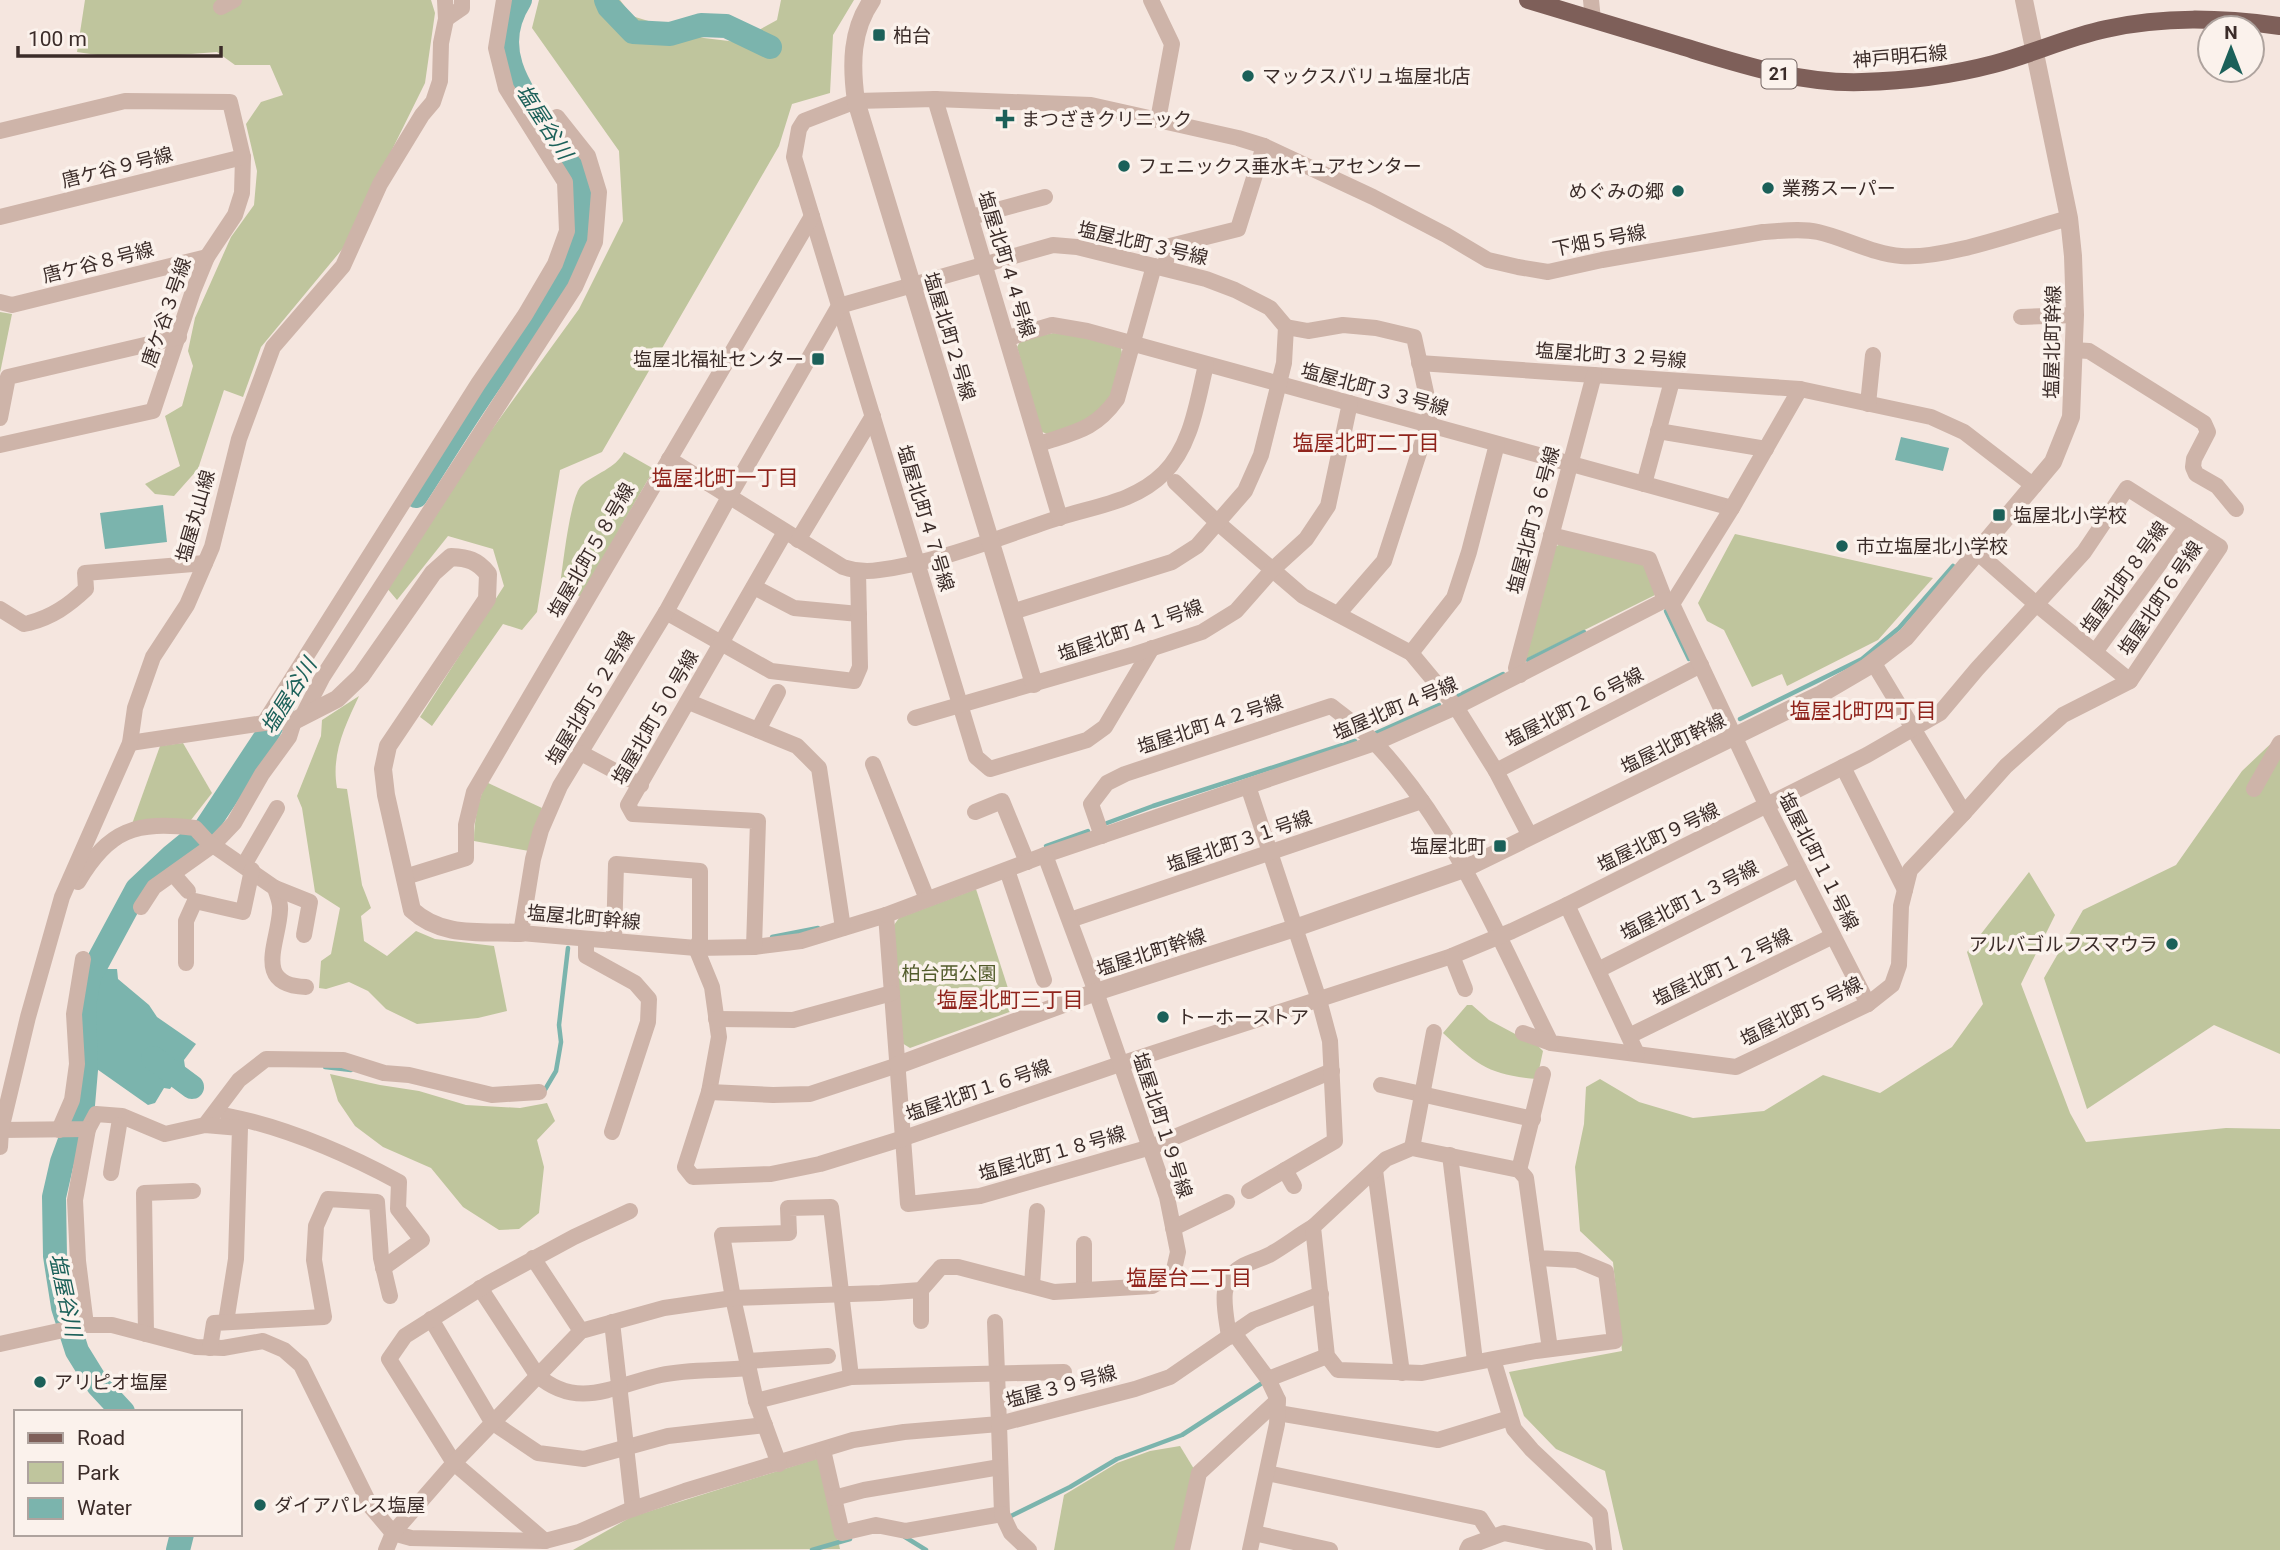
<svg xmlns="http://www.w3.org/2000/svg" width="2280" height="1550" viewBox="0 0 2280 1550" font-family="Roboto,'Noto Sans JP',sans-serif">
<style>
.green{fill:#bfc59d}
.water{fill:#7bb4ad}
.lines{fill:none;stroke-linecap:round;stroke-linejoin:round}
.stream{stroke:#7bb4ad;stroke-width:4.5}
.river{stroke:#7bb4ad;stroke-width:24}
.minor{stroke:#ceb4a9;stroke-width:16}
.tertiary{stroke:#ceb4a9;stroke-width:18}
.primary{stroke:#7e5f59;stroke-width:18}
.poi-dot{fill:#1b6059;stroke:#fbf2ec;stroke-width:2.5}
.labels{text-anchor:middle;stroke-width:7;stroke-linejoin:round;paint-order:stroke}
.shield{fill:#fbf2ec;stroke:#756764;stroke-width:2}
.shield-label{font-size:18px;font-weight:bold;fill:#3b2c29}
.poi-label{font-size:19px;fill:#3b2c29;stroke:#fbf2ec;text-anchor:start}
.street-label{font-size:19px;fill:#3b2c29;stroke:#fbf2ec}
.park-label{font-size:19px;fill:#525b2b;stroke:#fbf2ec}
.water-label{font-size:21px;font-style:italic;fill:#1b6059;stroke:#fbf2ec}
.neighbourhood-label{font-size:21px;fill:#90241c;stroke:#fbf2ec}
</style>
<rect width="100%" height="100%" fill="#f5e6df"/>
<g class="green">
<path d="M85 0H431L435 13 425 83 344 247 261 347 243 397 224 390 198 469 174 496 155 494 145 484 180 466 165 416 182 406 193 366 188 351 195 318 231 237 254 205 257 171 246 124 261 102 283 95 270 65H235L217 52 165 56H104L77 52Z"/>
<path d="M539 0H620L632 16 704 38 737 42 777 20 781 0H854L833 35 830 93 792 104 779 146 602 452 560 470 537 612 522 630 503 624 432 726 420 717 504 586 493 549 448 536 397 600 386 587 490 432 579 309 623 221 619 151 532 28Z"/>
<path d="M0 312 12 314 0 373Z"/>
<path d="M1053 333 1075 335 1121 348C1124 359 1119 369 1116 380 1103 422 1087 423 1047 434L1040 431 1017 347 1021 340Z"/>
<path d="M624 452 654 469 581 597 560 585C563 566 570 495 582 485 596 473 615 469 624 452Z"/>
<path d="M1735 534 1933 578 1878 640 1787 686 1782 674 1752 687 1724 630 1707 621 1698 603Z"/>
<path d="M1561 544 1639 562 1646 567 1655 595 1526 659 1554 547Z"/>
<path d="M359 696C345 726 331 754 337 788L347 789 362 885 371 908 361 916 364 941 387 956 416 931 435 939 494 946 507 1011 478 1018 417 1024 386 1009 368 991 349 982 326 989 319 988 321 961 331 954 340 908 315 892 302 808 297 796 321 736 322 720Z"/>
<path d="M2280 735V1054L2214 1025 2087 1109 2044 978 2083 910 2176 865 2242 771Z"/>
<path d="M183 743 212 793 191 820 132 824 160 746Z"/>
<path d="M486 782 542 808 529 851 474 841C474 819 478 802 486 782Z"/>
<path d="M2029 872 2055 915 2021 984 2070 1113 2086 1142 2226 1128 2280 1129V1550H1623L1605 1471 1556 1449 1524 1416 1509 1372 1622 1351 1613 1262 1580 1231 1575 1167 1584 1124 1586 1087 1600 1079 1639 1102 1693 1118 1764 1111 1823 1075 1880 1093 1952 1047 1983 1004 1967 952Z"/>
<path d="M976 889 1015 1010 910 1048 902 1043 894 925 899 918Z"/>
<path d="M1467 1005H1472L1489 1020 1538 1046 1543 1051 1537 1079C1489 1075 1477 1065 1443 1033Z"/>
<path d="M330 1074 380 1085 419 1091 466 1105 520 1108 547 1103 555 1121 537 1140 544 1167 539 1213 519 1229 499 1230 463 1207 431 1168 383 1147 355 1126 338 1101Z"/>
<path d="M1180 1446 1194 1469 1176 1550H1054L1064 1495 1117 1463 1150 1451Z"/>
<path d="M819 1458 840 1549 573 1550 631 1517Z"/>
</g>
<g class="water">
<path d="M1901 437 1949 448 1943 471 1895 460Z"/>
<path d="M163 505 167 542 105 549 100 513Z"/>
<path d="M102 969H117L118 979 149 1005 157 1017 196 1044 184 1060 185 1067 170 1089 164 1088 155 1103 148 1105 94 1067 92 1001Z"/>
</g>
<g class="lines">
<g class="stream">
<path d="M1666 611 1689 659"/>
<path d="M1528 660 1584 632"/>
<path d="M1458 696 1503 674"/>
<path d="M1740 719 1862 659 1899 628 1953 566"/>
<path d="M1376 733 1439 705"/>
<path d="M1107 823 1153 806 1355 741"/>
<path d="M1046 846 1088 831"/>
<path d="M772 937 818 928"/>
<path d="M325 1067 351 1070"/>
<path d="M543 1093 556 1071 561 1042 559 1025 568 948"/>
<path d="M1009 1517 1070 1487 1117 1459 1182 1435 1262 1383"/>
<path d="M905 1537 926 1550"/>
<path d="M812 1550 850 1539"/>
</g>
<g class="river">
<path d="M606 0 609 7 633 32 670 34 701 25 726 26 770 47"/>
<path d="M416 496C446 450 474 402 507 358 534 321 578 279 584 232 587 214 584 191 577 174 574 166 568 159 563 152 533 104 483 58 520 0"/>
<path d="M153 1058 192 1087"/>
<path d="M123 1412 98 1385 77 1351 63 1307 55 1256 54 1197 62 1162 83 1105 86 1070 84 1006 89 978 137 889 172 856 205 829 265 738 284 703"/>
<path d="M178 1550 182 1534"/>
</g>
<g class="minor">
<path d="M1151 0 1172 44 1158 120 1238 138 1264 146 1373 197 1446 235 1488 260 1518 267 1548 272 1602 260 1763 232C1781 231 1801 228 1818 232 1845 238 1873 254 1901 256 1945 260 2024 230 2069 218"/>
<path d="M1591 0 1593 20"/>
<path d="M221 7 234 0"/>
<path d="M446 19 462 8V0"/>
<path d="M935 99 1091 105 1158 120"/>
<path d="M0 131 125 101 230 102 243 157 242 193 235 215 207 257 193 291 153 411 0 445"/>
<path d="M0 217 243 157"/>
<path d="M971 217 1045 197"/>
<path d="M1164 268 1170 246 1238 229 1264 146"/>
<path d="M0 302 12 305 207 257"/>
<path d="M2021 317 2075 315"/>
<path d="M1286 327 1308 331 1343 325 1376 328 1414 337 1430 411 1428 425 1384 561 1338 614"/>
<path d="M1008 338 1052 325 1087 331 1732 508"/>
<path d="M2074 350 2089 351 2204 423 2208 432 2194 459 2193 467 2196 474 2217 486 2236 509"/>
<path d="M1419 363 1800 389 1931 417 1964 432 2034 486"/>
<path d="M1868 404 1873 355"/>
<path d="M0 418 8 377 179 337"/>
<path d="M1658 431 1766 449"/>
<path d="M1039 444C1074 432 1094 431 1117 399L1154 266"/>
<path d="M669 459 843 567C855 571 866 572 879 570 941 562 1000 537 1058 518 1095 506 1135 502 1164 473 1192 445 1197 401 1206 365"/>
<path d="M1175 482 1218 523 1303 596 1411 653 1456 707 1496 771 1701 665"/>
<path d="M1644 484 1672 381"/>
<path d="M1060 518 935 99 856 101 804 121 799 129 794 157 976 757 990 769 1087 740 1105 727 1152 648"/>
<path d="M1551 535 1649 559 1665 600"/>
<path d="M798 540 873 416"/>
<path d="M1978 553 2036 604 2130 681"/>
<path d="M754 587 794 608 859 614"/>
<path d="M1672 604 1767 806 1868 1004"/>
<path d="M0 609 24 624 29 623C52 617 68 606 86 589L85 573 205 563"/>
<path d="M666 612 771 671 854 681 860 667 858 571"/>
<path d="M1012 612 1172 562 1197 546 1245 491 1261 455 1284 363 1286 327 1270 308 1235 290 1206 279 1077 247 1053 245 839 306 729 497 666 612 560 786 541 830 533 859 521 933 696 948 754 947 801 941 886 915 908 1204 980 1196 1151 1147 1332 1071"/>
<path d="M2095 652 2187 526"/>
<path d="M1411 653 1454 598 1469 552 1497 444"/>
<path d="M1520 675 1516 668 1594 375"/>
<path d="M689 702 797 746 819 768 843 928"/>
<path d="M302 717 322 678 575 287 595 242 599 192 588 156 557 117 533 130"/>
<path d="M915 718 1132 655 1202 632 1236 611 1273 569 1306 539 1328 506 1350 403"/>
<path d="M264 723 478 384 525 315 555 264 567 231 565 182 506 88 496 48 504 0"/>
<path d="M758 730 778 692"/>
<path d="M130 743 264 723 294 721 289 737 262 774 234 823 213 845 154 887 141 907"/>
<path d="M581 753 641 785"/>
<path d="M873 764 927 899"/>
<path d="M1843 767 1905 890"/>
<path d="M1496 771 1530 836"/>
<path d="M1248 786 1319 1000 1330 1041 1335 1141 1249 1191"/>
<path d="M2254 789 2280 743"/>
<path d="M975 812 1002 801 1027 862"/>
<path d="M1102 836 1091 804 1107 783 1125 774 1331 706C1346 718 1363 730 1376 744 1456 829 1499 940 1551 1043L1736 1067 1868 1004 1892 985 1899 965 1901 906 1910 870 1964 813 1873 662"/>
<path d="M244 865 277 808"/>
<path d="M1007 870 1044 980"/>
<path d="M173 874 188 891"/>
<path d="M405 877 466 858V825L474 792 812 216"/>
<path d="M78 882C109 829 136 821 195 828L207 841 275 888C277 895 281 903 280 910 279 942 252 985 306 987"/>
<path d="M275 888 310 902 304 935"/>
<path d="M886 915 1045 855 1375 743 1456 707 1665 600 1672 604 1732 508 1800 389"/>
<path d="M1070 920 1422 801"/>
<path d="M586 939V956L635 983 649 999 648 1022 612 1132"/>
<path d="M614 941 616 864 700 871V940L696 948 712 987 719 1037 709 1092 685 1167 693 1177 771 1174 820 1164 904 1138 1120 1064 1452 956 1512 931 1567 905"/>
<path d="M754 947 758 821 633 814 628 805 785 532"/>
<path d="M1452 956 1465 989"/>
<path d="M186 963V921L195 901 243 912 252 870"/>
<path d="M1598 970 1799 869"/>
<path d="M716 1019 793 1020 892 993"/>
<path d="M1523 1033 1551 1043"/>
<path d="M1629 1036 1833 936"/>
<path d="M1637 1054 1567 905 1867 755 1940 713 1977 669 2084 552 2127 488 2220 547 2130 681 2063 715 2006 766 1964 813"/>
<path d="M1381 1085 1533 1119"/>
<path d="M709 1092 773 1095 810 1094 898 1065"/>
<path d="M228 1116C288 1128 345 1153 399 1182L398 1209 422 1240 383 1268"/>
<path d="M205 1125 239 1080 266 1059 343 1060 384 1073 409 1075 492 1095 539 1092"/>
<path d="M1 1130 88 1129 96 1114 122 1116 165 1134 205 1125 240 1128 236 1259 226 1322"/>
<path d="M59 1130 72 1100 77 1064 74 1014 83 959"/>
<path d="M0 1147 1 1130 28 1017 62 897 130 743 135 708 153 657 187 605 212 547 239 439 273 347 343 266 380 184 422 115 433 102 440 81 441 43 446 19 445 0"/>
<path d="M1412 1148 1434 1032"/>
<path d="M1450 1155 1475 1361"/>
<path d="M1285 1170 1294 1186"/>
<path d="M1375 1170 1402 1373"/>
<path d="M1519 1170 1543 1074"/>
<path d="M111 1173 119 1125"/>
<path d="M1173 1228 1227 1202"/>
<path d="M533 1258 581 1331"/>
<path d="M1537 1258 1550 1349"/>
<path d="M1032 1285 1037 1211"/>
<path d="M480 1288 537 1375C578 1411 615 1385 661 1375 689 1369 720 1371 749 1368"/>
<path d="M921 1290V1321"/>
<path d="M1084 1290V1244"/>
<path d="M431 1319 492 1422 538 1453 584 1459 668 1436 765 1425"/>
<path d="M612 1322 633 1509"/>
<path d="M86 1325 78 1261 75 1200 88 1129"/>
<path d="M1234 1333 1268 1379"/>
<path d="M146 1334 144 1193 193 1191"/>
<path d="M1229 1337C1226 1312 1216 1282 1241 1267 1251 1261 1262 1259 1271 1254 1285 1246 1299 1235 1313 1227"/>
<path d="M0 1344 86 1325H112L196 1347 223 1348 263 1341 284 1350 301 1365 371 1507 393 1533 411 1538 545 1541 579 1532 627 1511 685 1491 853 1440 904 1432 999 1424 995 1322"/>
<path d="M210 1348 214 1323 324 1317 314 1260 316 1226 328 1199 377 1202 381 1258 390 1296"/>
<path d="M1493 1359 1536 1351 1615 1341 1606 1272 1577 1260 1537 1258 1526 1178 1519 1170 1412 1148 1386 1159 1313 1227 1327 1356 1338 1370 1422 1373 1493 1359 1514 1429 1532 1450 1600 1514 1604 1550"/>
<path d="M747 1361 828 1356"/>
<path d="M756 1401 851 1377 1064 1372"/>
<path d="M1278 1413 1438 1440 1510 1418"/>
<path d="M823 1450 842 1533 876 1525 906 1531 1002 1514 999 1424 1135 1389 1170 1377 1253 1320 1321 1294"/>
<path d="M779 1464 756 1401 733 1298 722 1235 789 1233 788 1208 831 1207 851 1377"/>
<path d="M1267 1473 1480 1518 1492 1537"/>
<path d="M834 1498 864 1490 1000 1467"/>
<path d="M1002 1514 1011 1533 1029 1550"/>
<path d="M1254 1533 1330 1550"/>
<path d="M545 1541 454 1463 389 1359 405 1336 489 1283 574 1237 630 1211"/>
<path d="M386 1550 393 1533 454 1463 581 1331 664 1308 733 1298 880 1293 921 1290 941 1267H958L1054 1292 1152 1286 1173 1274 1178 1252 1167 1197 1096 992 1045 855"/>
<path d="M1182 1550 1199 1473 1278 1400"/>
<path d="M1250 1550 1277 1424 1278 1400 1268 1379 1327 1356"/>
<path d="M1467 1550 1469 1546 1504 1533 1585 1550"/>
</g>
<g class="tertiary">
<path d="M872 0C851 30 851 65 856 101L1034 684"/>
<path d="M294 721 337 699 361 676 433 573 451 557C468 558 477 560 488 574L487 599 388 746 383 769 386 795 412 910C442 938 482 931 521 933"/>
<path d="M898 1065 1096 992 1295 928 1464 869 1821 694 1867 667 1906 637 2053 462 2071 417 2075 315 2073 256 2069 218 2024 0"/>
</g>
<path class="primary" d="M1528 0C1579 15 1630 31 1681 46 1740 64 1800 84 1862 82 1906 81 1952 75 1994 64 2032 54 2068 37 2106 29 2164 16 2221 18 2280 26"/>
</g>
<g class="poi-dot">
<rect x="872" y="28" width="14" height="14" rx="3.5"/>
<circle cx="1248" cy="76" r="7"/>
<path d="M1001.5 108.5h7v7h7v7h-7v7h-7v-7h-7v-7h7z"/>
<circle cx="1124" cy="166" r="7"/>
<circle cx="1768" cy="188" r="7"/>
<circle cx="1678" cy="191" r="7"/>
<rect x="811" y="352" width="14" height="14" rx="3.5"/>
<rect x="1992" y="508" width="14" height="14" rx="3.5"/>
<circle cx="1842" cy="546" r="7"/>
<rect x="1493" y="839" width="14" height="14" rx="3.5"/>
<circle cx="2172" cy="944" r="7"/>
<circle cx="1163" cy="1017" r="7"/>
<circle cx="40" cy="1382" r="7"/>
<circle cx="260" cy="1505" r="7"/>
</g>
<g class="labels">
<rect class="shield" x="1761.5" y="59.5" width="35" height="29" rx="5"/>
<g class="shield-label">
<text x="1779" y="80">21</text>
</g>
<g class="poi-label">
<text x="893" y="42">柏台</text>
<text x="1262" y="83">マックスバリュ塩屋北店</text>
<text x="1021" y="126">まつざきクリニック</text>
<text x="1138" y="173">フェニックス垂水キュアセンター</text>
<text x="1782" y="195">業務スーパー</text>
<text x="1664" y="198" text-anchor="end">めぐみの郷</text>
<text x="804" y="366" text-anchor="end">塩屋北福祉センター</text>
<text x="2013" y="522">塩屋北小学校</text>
<text x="1856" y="553">市立塩屋北小学校</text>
<text x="1486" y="853" text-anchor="end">塩屋北町</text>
<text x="2158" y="951" text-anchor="end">アルバゴルフスマウラ</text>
<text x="1177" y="1024">トーホーストア</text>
<text x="54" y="1389">アリピオ塩屋</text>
<text x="274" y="1512">ダイアパレス塩屋</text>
</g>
<g class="street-label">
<text transform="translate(1900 56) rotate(-5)" y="7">神戸明石線</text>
<text transform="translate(117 167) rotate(-14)" y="7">唐ケ谷９号線</text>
<text transform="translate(1599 240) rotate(-11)" y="7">下畑５号線</text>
<text transform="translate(1143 243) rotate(13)" y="7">塩屋北町３号線</text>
<text transform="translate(98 262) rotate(-14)" y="7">唐ケ谷８号線</text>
<text transform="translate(1007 264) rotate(73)" y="7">塩屋北町４４号線</text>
<text transform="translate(166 312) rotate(-71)" y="7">唐ケ谷３号線</text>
<text transform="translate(950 336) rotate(73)" y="7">塩屋北町２号線</text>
<text transform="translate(2052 342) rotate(-89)" y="7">塩屋北町幹線</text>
<text transform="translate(1611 355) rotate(4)" y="7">塩屋北町３２号線</text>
<text transform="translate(1375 389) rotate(15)" y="7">塩屋北町３３号線</text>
<text transform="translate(195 516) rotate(-74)" y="7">塩屋丸山線</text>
<text transform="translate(926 518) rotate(73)" y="7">塩屋北町４７号線</text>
<text transform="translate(1533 520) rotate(-75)" y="7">塩屋北町３６号線</text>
<text transform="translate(591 550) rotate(-60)" y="7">塩屋北町５８号線</text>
<text transform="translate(2124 577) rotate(-54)" y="7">塩屋北町８号線</text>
<text transform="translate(2160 598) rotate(-56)" y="7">塩屋北町６号線</text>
<text transform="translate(1130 630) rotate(-19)" y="7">塩屋北町４１号線</text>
<text transform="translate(590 698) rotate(-59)" y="7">塩屋北町５２号線</text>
<text transform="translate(1574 707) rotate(-27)" y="7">塩屋北町２６号線</text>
<text transform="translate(1395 708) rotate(-23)" y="7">塩屋北町４号線</text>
<text transform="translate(655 717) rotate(-60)" y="7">塩屋北町５０号線</text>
<text transform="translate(1210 724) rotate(-18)" y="7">塩屋北町４２号線</text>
<text transform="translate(1673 743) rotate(-26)" y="7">塩屋北町幹線</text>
<text transform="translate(1658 837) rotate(-26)" y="7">塩屋北町９号線</text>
<text transform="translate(1239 841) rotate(-19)" y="7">塩屋北町３１号線</text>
<text transform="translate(1819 861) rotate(63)" y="7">塩屋北町１１号線</text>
<text transform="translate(1689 900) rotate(-27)" y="7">塩屋北町１３号線</text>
<text transform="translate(584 917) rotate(5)" y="7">塩屋北町幹線</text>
<text transform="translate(1151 952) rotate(-18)" y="7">塩屋北町幹線</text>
<text transform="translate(1722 967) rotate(-26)" y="7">塩屋北町１２号線</text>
<text transform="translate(1801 1011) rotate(-26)" y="7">塩屋北町５号線</text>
<text transform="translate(978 1090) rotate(-19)" y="7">塩屋北町１６号線</text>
<text transform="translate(1163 1125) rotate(72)" y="7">塩屋北町１９号線</text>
<text transform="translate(1052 1153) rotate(-16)" y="7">塩屋北町１８号線</text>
<text transform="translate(1061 1386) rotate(-15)" y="7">塩屋３９号線</text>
</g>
<g class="park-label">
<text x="949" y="980">柏台西公園</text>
</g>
<g class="water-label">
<text transform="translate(544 122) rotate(57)" y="7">塩屋谷川</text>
<text transform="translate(289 696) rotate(-58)" y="7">塩屋谷川</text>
<text transform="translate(65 1295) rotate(78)" y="7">塩屋谷川</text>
</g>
<g class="neighbourhood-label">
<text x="1366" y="450">塩屋北町二丁目</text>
<text x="725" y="485">塩屋北町一丁目</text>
<text x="1863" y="718">塩屋北町四丁目</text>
<text x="1010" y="1007">塩屋北町三丁目</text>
<text x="1189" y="1285">塩屋台二丁目</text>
</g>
</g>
<rect x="14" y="1410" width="228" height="126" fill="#fbf2ec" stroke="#aea39e" stroke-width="2"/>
<rect x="28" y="1433" width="35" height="10" fill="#7e5f59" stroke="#aea39e" stroke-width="2"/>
<text x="77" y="1445" font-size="21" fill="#3b2c29">Road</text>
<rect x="28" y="1462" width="35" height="21" fill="#bfc59d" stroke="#aea39e" stroke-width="2"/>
<text x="77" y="1480" font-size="21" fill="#3b2c29">Park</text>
<rect x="28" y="1498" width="35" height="21" fill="#7bb4ad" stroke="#aea39e" stroke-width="2"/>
<text x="77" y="1515" font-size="21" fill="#3b2c29">Water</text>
<g transform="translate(2231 49)"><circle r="33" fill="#fbf2ec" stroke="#aea39e" stroke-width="2"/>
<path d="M0-5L12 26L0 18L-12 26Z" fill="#1b6059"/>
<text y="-10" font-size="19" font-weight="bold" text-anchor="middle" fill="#3b2c29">N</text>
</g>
<path d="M18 46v10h203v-10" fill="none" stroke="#3b2c29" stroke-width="3.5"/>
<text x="28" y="46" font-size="21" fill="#3b2c29" stroke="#fbf2ec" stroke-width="5" paint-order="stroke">100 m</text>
</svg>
